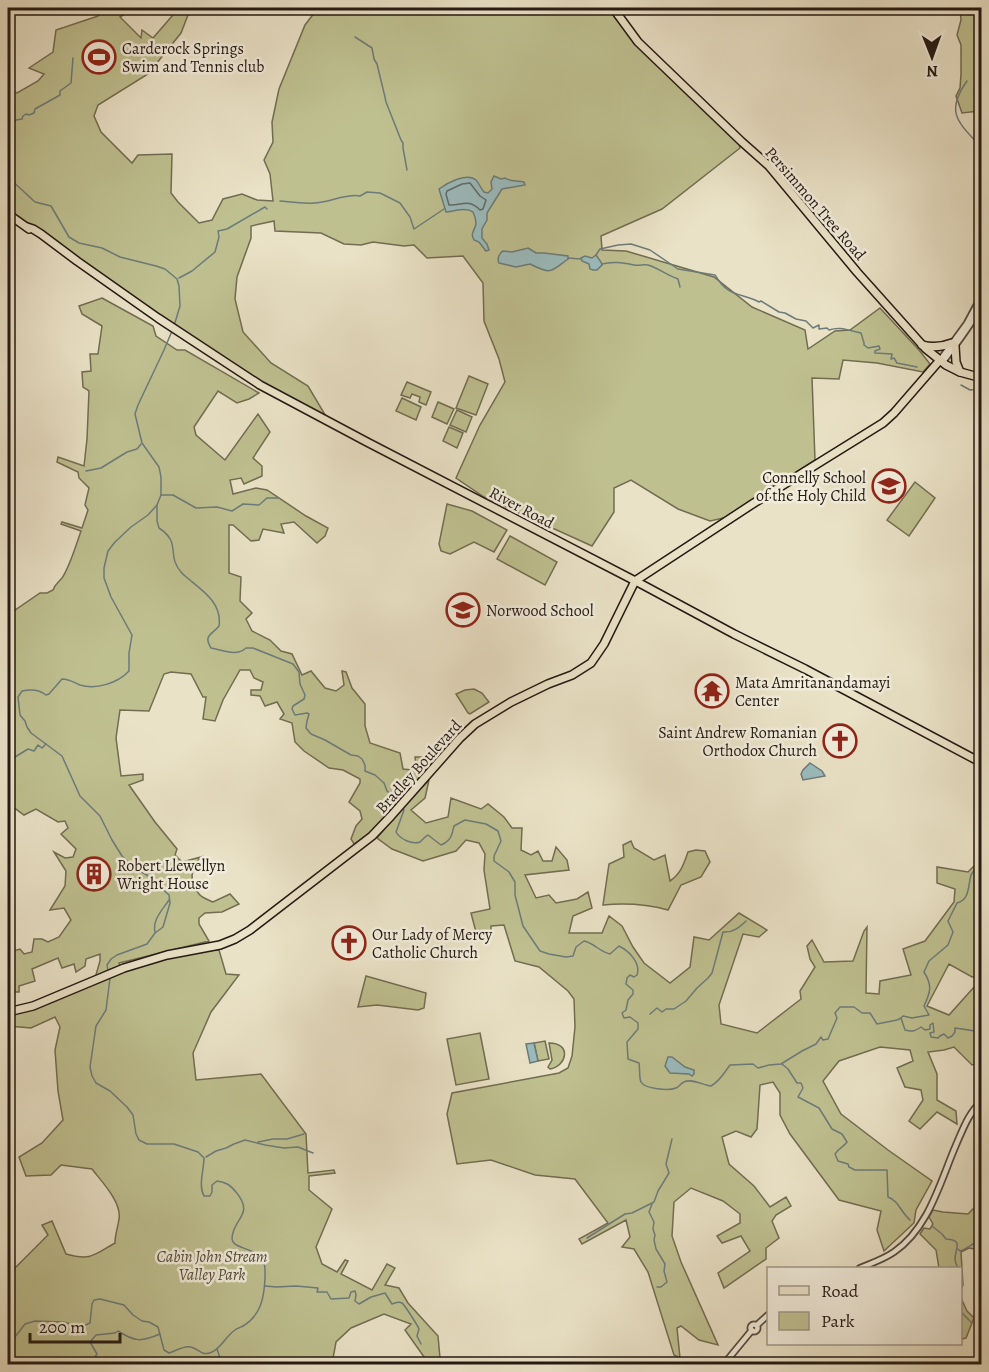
<svg xmlns="http://www.w3.org/2000/svg" width="989" height="1372" viewBox="0 0 989 1372" font-family="Alegreya,serif">
<style>
.green{fill:#bfc090;stroke:#726c52;stroke-width:1.5}
.water{fill:#9bbcbe;stroke:#6c7b7a;stroke-width:1.5}
.lines{fill:none;stroke-linecap:round;stroke-linejoin:round}
.shore{stroke:#606a68;stroke-width:1.5}
.stream{stroke:#6c7b7a;stroke-width:1.5}
.minor-casing{stroke:#564b40;stroke-width:8}
.major-casing{stroke:#251913;stroke-width:10}
.minor{stroke:#f1ecdb;stroke-width:4.5}
.major{stroke:#eae2c7;stroke-width:7}
.labels{text-anchor:middle;stroke-width:5;stroke-linejoin:round;paint-order:stroke}
.poi-label{font-size:16px;fill:#251913;stroke:#f1ecdb;text-anchor:start}
.street-label{font-size:16px;fill:#251913;stroke:#f1ecdb}
.park-label{font-size:16px;font-style:italic;fill:#534b38;stroke:#f1ecdb}
</style>
<rect width="100%" height="100%" fill="#eae2c7"/>
<filter id="stains"><feTurbulence type="fractalNoise" baseFrequency=".00333" numOctaves="4"/><feColorMatrix values="0 0 0 0 .2 0 0 0 0 .09 0 0 0 0 .02 0 0 0 .5 -.17"/></filter>
<radialGradient id="worn" r=".72"><stop offset=".6" stop-color="#630" stop-opacity="0"/><stop offset="1" stop-color="#630" stop-opacity=".3"/></radialGradient>
<g class="green">
<path d="M106 8H134L120 17 141 38 142 30 153 38 179 8H213L201 9 188 15 181 33 148 74 98 105 94 116 101 132 132 163 138 155 172 154 171 193 178 202 199 223 212 220 223 199 242 194 257 200 273 201 270 174 264 160 273 142 272 122 279 89 305 25 318 8H608L618 21 739 141 740 148 662 209 601 236 602 250 626 251 714 277 752 307 805 330 808 349 835 331 850 330 880 308 919 350 930 364 923 372 877 363 843 360 839 379 812 378 815 460 728 517 710 521 678 509 631 480 614 488V512L592 546 484 497 456 478 480 425 505 382 499 359 484 321 483 283 463 256 427 258 414 245 404 246 373 242 361 245 344 244 321 233 275 231 274 221 251 226V238L237 277 235 299 243 332 271 363 308 386 327 418 298 406 162 317 8 209V86L12 91 17 93 38 81 44 74 29 68 53 52 56 30 98 16Z"/>
<path d="M960 8H981V113L979 111 962 113 956 96 960 88 961 74V45L957 35 961 20Z"/>
<path d="M102 298 153 326 156 336 177 350H185L259 393 249 399 237 403 218 391 194 427 196 435 225 460 258 414 270 432 253 458 262 466V476L244 484 241 478 230 480 233 494 256 488 267 490 306 516 328 528 325 536 317 543 294 522 281 524 284 533 263 529 259 540 251 541 233 525H229V573L241 577 240 601 252 613 246 619 252 631 270 640 281 651 292 654 302 675 311 671 325 688 336 691 344 685 342 671 346 672 352 688 365 704V726L370 743 400 753 403 769 412 770 416 765 415 757H428L433 763 369 834 354 844 351 839 356 826 362 819 360 811 349 802 360 783V779L343 770 329 768 304 751 295 742 292 723 280 719 284 714 277 702 265 706 260 696 251 695V690H261L263 682 254 678 250 670H240L223 700 215 721 203 719 206 697H203L191 674 171 672 164 674 149 711 120 710 116 738 121 776 143 774V780L129 785 155 822 177 849 175 855 182 862 201 857C190 868 189 882 199 894 202 898 209 900 213 902L230 894 239 904 222 912 205 913 199 918V924L209 941 119 963 120 966 108 970 95 978 100 961V954L86 959 85 966 76 972 74 964 62 968 58 958 32 969 35 981 19 986V992H14L11 982 8 983V957L10 958 13 956V951L20 949 24 954 32 952 34 939H42L48 942 59 937 71 920 64 908 50 910 65 886 66 871 54 852 65 858 73 857 76 849 61 834 68 828 65 821 58 822 36 809 24 815 8 803V615L40 593H47L53 590C55 584 58 583 62 578 70 566 76 545 81 531L61 524 62 522 82 528 88 510 85 505 89 488 79 478 78 472 57 462 58 457 84 466 87 439 89 391 83 387 82 372 91 371 90 354H98L102 326 82 314 79 306Z"/>
<path d="M469 376 488 384 476 415 456 408Z"/>
<path d="M407 382 431 392 426 405 419 402 420 397 412 394 410 398 401 395Z"/>
<path d="M402 398 421 407 416 420 396 411Z"/>
<path d="M438 402 454 409 447 424 432 417Z"/>
<path d="M457 410 472 417 466 432 450 425Z"/>
<path d="M449 427 463 433 457 448 443 441Z"/>
<path d="M915 482 935 498 909 536 887 520Z"/>
<path d="M447 504 472 511 507 530 494 552 474 542 450 554 441 551 439 544Z"/>
<path d="M510 536 557 562 545 585 497 559Z"/>
<path d="M474 689 482 693 489 702 470 714 468 713 456 694 465 690Z"/>
<path d="M429 780 425 798 411 810 426 823 448 817 451 798 481 809 488 804 504 817 512 828H522L521 850 531 855 538 851 543 861H552L556 847 567 860 569 870 525 875 536 898 549 895 556 903 577 899 588 892 592 908 573 916 569 933H602L609 916 622 926 633 947 644 963 670 983 690 967 694 937 709 940 739 913 767 930 759 937 743 934 719 1005 721 1024 757 1033 801 999 800 991 815 967 810 959 807 946 812 940 824 962 853 961 864 931 867 927 866 993 879 994 880 981 911 975 903 949 925 941 954 902 955 889 937 883V867L968 872 981 859 982 906 979 918 982 919 981 975 972 977 949 964 927 1006 949 1015 975 986 981 985V1062L972 1065 954 1047 944 1050 928 1052 937 1074V1100L956 1111 957 1124 937 1112 920 1129 909 1121 923 1100 921 1090 905 1087 897 1068 913 1061 910 1050 880 1047 839 1061 823 1081 841 1114 888 1150 932 1181 916 1210 914 1223 884 1251 877 1230 881 1211 839 1200 790 1134 780 1115V1093L773 1082 760 1085 757 1129 751 1137 736 1131 722 1137 729 1164 754 1186 770 1207 786 1197 791 1206 776 1215 772 1221 779 1238 766 1248V1259L724 1288 718 1273 750 1251 741 1236 722 1243 717 1236 740 1223V1214L723 1201 691 1188 674 1202 672 1236 681 1262 718 1345 699 1340 681 1326 677 1328 680 1358 674 1355 648 1272 634 1249 622 1247 630 1237 626 1220 582 1244 579 1239 608 1223 575 1179 535 1175 491 1160 457 1164 447 1114 452 1093 559 1073 568 1068 572 1056 575 1027 574 999 568 991 539 967 515 961 504 925 491 926V935L477 936 471 913 490 909 484 870 485 854 479 843 466 840 456 851 423 861 392 849 377 838 404 806Z"/>
<path d="M631 841 634 848 654 860 665 855 670 881C681 874 684 863 688 852L696 850 705 851 710 862 701 877 681 885 668 910C646 904 625 903 603 905L609 864 624 857 623 845Z"/>
<path d="M219 950 226 974 239 975 211 1012 193 1053 196 1080 261 1074 306 1134 308 1173 334 1170 335 1173 309 1176V1190L332 1209 316 1247 322 1264 337 1272 345 1260 348 1261 341 1274 372 1290 387 1264 395 1268 385 1285 399 1288 408 1303 438 1336 440 1358 436 1364H429L405 1330 411 1324 384 1314 351 1328 336 1342 332 1364H50L45 1363 44 1364H8V1275L48 1235 42 1225 52 1221 66 1254C91 1261 94 1255 115 1243 115 1234 118 1227 119 1219 122 1202 101 1181 92 1169L61 1165 51 1175 26 1176 19 1157 42 1143 63 1120 58 1091 55 1050 60 1027 55 1017 31 1028 8 1026V1014L102 977 184 952Z"/>
<path d="M366 976 426 993 424 1008 418 1010 377 1005 358 1007Z"/>
<path d="M480 1033 489 1079 456 1085 447 1039Z"/>
<path d="M545 1041 549 1059 538 1061 534 1043Z"/>
<path d="M549 1043C572 1043 567 1066 550 1069L548 1067 552 1060Z"/>
<path d="M981 1203V1250L969 1248 961 1252 963 1285 961 1290 960 1268H939L936 1250 920 1234 924 1228 930 1229 933 1224 929 1217 933 1210 943 1212 968 1214 978 1204Z"/>
<path d="M961 1298 967 1311 974 1318 966 1338 961 1339Z"/>
</g>
<g class="water">
<path d="M494 176 501 179 505 178C511 182 518 180 524 182L525 185 502 189 487 213V220L482 229V238L487 244 489 250 486 251 479 242 474 240C470 233 474 232 476 224 476 220 475 216 473 212 466 207 455 211 446 212L439 189C447 183 467 172 476 180 479 183 481 189 484 192L488 193 492 189 491 182Z"/>
<path d="M528 248 536 253H544L568 256V259C550 272 552 275 530 264L516 267 499 263C497 259 499 253 503 251L512 252Z"/>
<path d="M596 255 601 262 602 265 597 270H593L590 269 589 264 582 261 581 258 585 256 592 258Z"/>
<path d="M810 763 822 771 825 776 803 780 801 774 803 770Z"/>
<path d="M534 1043 538 1061 530 1063 526 1044Z"/>
<path d="M668 1057H672L685 1067 694 1070V1074L692 1076 689 1074 670 1073 665 1066Z"/>
</g>
<g class="lines">
<path class="shore" d="M470 183 480 196 486 200 483 209 480 210C468 198 462 206 449 205L446 194 447 191 462 184Z"/>
<g class="stream">
<path d="M355 37 372 48 374 59 377 64 385 97 386 102 401 140 403 143V148L407 170"/>
<path d="M967 81C944 113 959 123 982 148"/>
<path d="M8 129 16 120 22 119 23 116 26 114 29 115 34 113 35 109 60 95V91L71 83 73 58"/>
<path d="M8 177 35 202 51 206 69 237 79 243 102 248 120 257 156 266 165 269 177 279 179 286 180 306 174 326"/>
<path d="M280 201C291 202 303 204 314 203 328 203 347 193 360 196L367 192 380 193 400 203 410 217 414 229 444 209"/>
<path d="M596 255 600 249 618 245 631 244 650 250 678 269 715 275C729 298 739 292 759 302L761 301 779 312 785 313 796 319 806 321 813 328 819 325V329L827 328 829 330C841 326 849 331 861 333L864 343V345L868 348 879 346 880 349 875 351V353L892 354 891 359 894 358 897 363 917 367"/>
<path d="M568 258 581 259"/>
<path d="M602 264C613 261 623 263 634 265 639 266 644 264 648 265 658 268 667 275 678 279L680 287"/>
<path d="M179 278 192 271 215 252 219 237 218 231 227 229 265 207 267 209"/>
<path d="M961 385 970 390 979 389V387H982"/>
<path d="M86 471 101 468 127 452 137 449 141 444"/>
<path d="M161 495H173L196 508 217 507 232 511 243 504 259 505 267 498H278"/>
<path d="M157 505V521L159 528C182 543 166 555 181 572 184 576 188 578 191 581 206 593 222 605 219 626 212 635 203 635 211 648 223 650 236 657 246 648H253L293 664 299 672 300 684 305 695 304 699 293 706 292 709 295 715 307 713 309 714 307 721 306 728 311 734 325 740 351 755 358 756 362 759 365 765V771L375 775 384 783 387 791 394 797 399 802"/>
<path d="M8 758 15 757 28 749 34 751 38 745 42 748 46 744"/>
<path d="M403 808 404 810 396 832C400 839 412 845 420 842 421 841 427 835 428 835L441 845C451 841 452 835 454 826L465 820 486 824 498 831 501 841 494 856V861L509 872 515 882V895L523 926 540 951 549 954 566 957 573 956 576 947 584 941C594 943 600 952 610 954L619 946C629 951 641 963 637 975L634 977 630 975 627 978 626 984 633 990V994L628 1000 626 1010 622 1013 624 1018 630 1017 638 1023V1029L627 1042 628 1059 639 1063C640 1067 639 1079 641 1082 645 1089 669 1091 676 1088 679 1087 681 1083 684 1082 691 1078 703 1085 711 1086 720 1081 724 1073 730 1065L753 1064 758 1068 769 1065 781 1064 802 1051 816 1044 821 1037 823 1040 828 1039 837 1018 835 1013 840 1007H854L862 1013H870L877 1024 897 1020 901 1018 905 1030C913 1032 915 1031 921 1027L925 1030 930 1029V1025L933 1023 934 1032 930 1033 931 1037 938 1038 940 1036 944 1034 948 1038 952 1036 955 1032V1028L982 1032"/>
<path d="M155 932C152 920 163 909 169 900"/>
<path d="M108 971 107 965 111 959 117 955 147 944 155 933 163 927 170 903 169 895 150 877 135 868 122 856 112 840 100 816 80 796 62 756 31 733 27 727 25 721 20 715 18 697 22 691C31 689 39 689 46 695L49 694 62 679C69 679 73 682 80 685 96 690 118 683 129 671V653L132 635 111 597 104 578V568L108 551 115 542 131 527 148 515 157 505 161 495V477L159 467 142 443 135 414 138 405 164 350 172 331"/>
<path d="M650 1014 657 1008 662 1012 666 1009H674L686 1001 697 988 708 978 712 973 715 962 723 932C733 933 740 927 746 921"/>
<path d="M901 1018 903 1016 912 1018 929 1015 924 1006C930 993 933 986 924 972L929 961 948 945 953 932 948 921 957 903C970 900 968 885 971 875 973 870 978 867 982 864"/>
<path d="M782 1064 788 1069 797 1083H801L803 1088 798 1097 819 1108 832 1129 842 1134 847 1142C843 1148 838 1148 835 1154L838 1161 848 1164 849 1167 855 1170H887L888 1197C899 1201 900 1211 910 1220"/>
<path d="M258 1142 273 1139H287L304 1134"/>
<path d="M206 1157 216 1151 226 1148 234 1144 245 1140 265 1145 284 1148 298 1147 313 1153"/>
<path d="M652 1204 649 1212 654 1222 653 1229 655 1235 654 1240 656 1249 665 1264 664 1271 667 1282 661 1287H657"/>
<path d="M932 1226 942 1234 946 1239C963 1240 956 1247 955 1258 955 1263 956 1264 958 1268"/>
<path d="M587 1238 625 1214 632 1213 654 1202 658 1191 669 1173 666 1164 672 1139"/>
<path d="M958 1249 960 1251C967 1249 970 1245 975 1243L977 1237 982 1235"/>
<path d="M960 1279V1280"/>
<path d="M265 1286 276 1287 296 1286 318 1288 317 1292H327L331 1299 349 1298 351 1292 355 1291 356 1295 355 1301 359 1304 371 1297 385 1293 392 1304C396 1303 398 1301 402 1303 404 1304 418 1326 419 1329L417 1336 421 1344"/>
<path d="M960 1310 964 1315 971 1322"/>
<path d="M981 1332H982"/>
<path d="M8 1346 25 1324 35 1321 63 1322 75 1325 79 1328 90 1323 92 1304 94 1300 100 1299 124 1305 133 1315 142 1321 149 1322 158 1327 164 1350 169 1353C176 1351 184 1345 191 1347 199 1349 202 1357 212 1352 221 1348 226 1336 235 1330 236 1329 241 1327 243 1326 261 1315 264 1298 265 1279 265 1271 266 1263 261 1257 254 1248 232 1249 232 1238 233 1218 255 1215 236 1192 230 1185 226 1182 217 1181L212 1185V1192L210 1196H204C198 1185 204 1170 204 1158L198 1152 174 1144H147L139 1140 136 1134 133 1115 127 1107 110 1091 96 1083 92 1076 90 1067 96 1026 106 1010 110 978"/>
<path d="M217 1349 220 1358 224 1364"/>
<path d="M96 1364 95 1357 97 1354 90 1342 96 1335 115 1333 118 1331C135 1342 141 1342 160 1334"/>
</g>
<g class="minor-casing">
<g id="minor">
<path d="M940 360 967 323 982 295"/>
<path d="M941 360 945 359C959 341 971 325 982 305"/>
<path d="M860 1268C872 1263 884 1259 894 1252 929 1228 940 1182 956 1145 963 1129 969 1112 982 1101"/>
<circle cx="754" cy="1328" r="3.5"/>
<path d="M757 1325 768 1315"/>
<path d="M724 1364 752 1330"/>
</g>
</g>
<g class="major-casing">
<g id="major">
<path d="M613 8 638 42 742 142 769 166 857 272 925 348 946 365 960 372 982 378"/>
<path d="M8 214 29 229"/>
<path d="M27 227 33 229 41 234 77 261 158 318 260 385 367 442 643 585 734 634 805 669 982 763"/>
<path d="M922 345C933 348 942 347 952 343"/>
<path d="M955 346 956 362 960 372"/>
<path d="M8 1012 33 1006 124 968 167 955 220 945 235 939 250 930 372 836 391 816 460 738 475 724 511 702 548 684 572 675 591 663 604 644 635 581 754 503 883 423 894 413 940 360"/>
</g>
</g>
<use href="#minor" class="minor"/>
<use href="#major" class="major"/>
</g>
<defs>
<g id="stadium-ring" transform="scale(1.725)"><circle r="9.5" fill="#f1ecdb" stroke="#8f2418" stroke-width="1.5"/><path d="M0-5a6.5 5 0 1 0 0 10a6.5 5 0 1 0 0-10ZM-3.5-1.8h7v3.6h-7Z" fill="#8f2418"/></g>
<g id="school-ring" transform="scale(1.725)"><circle r="9.5" fill="#f1ecdb" stroke="#8f2418" stroke-width="1.5"/><path d="M0-5L7-2L0 1L-7-2ZM-4 1L0 2.5L4 1V4Q0 6-4 4Z" fill="#8f2418"/></g>
<g id="temple-ring" transform="scale(1.725)"><circle r="9.5" fill="#f1ecdb" stroke="#8f2418" stroke-width="1.5"/><path d="M0-6L5-2H3V0L6.5 2.5H4V6H1.5V3h-3V6H-4V2.5H-6.5L-3 0V-2H-5Z" fill="#8f2418"/></g>
<g id="church-ring" transform="scale(1.725)"><circle r="9.5" fill="#f1ecdb" stroke="#8f2418" stroke-width="1.5"/><path d="M-1.2-6h2.4v3.5h3.3v2.4h-3.3V6h-2.4V-.1h-3.3v-2.4h3.3Z" fill="#8f2418"/></g>
<g id="building-ring" transform="scale(1.725)"><circle r="9.5" fill="#f1ecdb" stroke="#8f2418" stroke-width="1.5"/><path d="M-4-6H4V6H1V3H-1V6H-4ZM-2.5-4.3h1.7v1.8h-1.7ZM.8-4.3h1.7v1.8H.8ZM-2.5-1h1.7V.8h-1.7ZM.8-1h1.7V.8H.8Z" fill="#8f2418"/></g>
</defs>
<g fill-rule="evenodd">
<use href="#stadium-ring" x="99" y="57"/>
<use href="#school-ring" x="889" y="486"/>
<use href="#school-ring" x="463" y="610"/>
<use href="#temple-ring" x="712" y="691"/>
<use href="#church-ring" x="840" y="741"/>
<use href="#building-ring" x="94" y="874"/>
<use href="#church-ring" x="349" y="943"/>
</g>
<g class="labels">
<g class="poi-label">
<text x="122" y="54">Carderock Springs<tspan x="122" dy="18">Swim and Tennis club</tspan></text>
<text x="866" y="483" text-anchor="end">Connelly School<tspan x="866" dy="18">of the Holy Child</tspan></text>
<text x="486" y="616">Norwood School</text>
<text x="735" y="688">Mata Amritanandamayi<tspan x="735" dy="18">Center</tspan></text>
<text x="817" y="738" text-anchor="end">Saint Andrew Romanian<tspan x="817" dy="18">Orthodox Church</tspan></text>
<text x="117" y="871">Robert Llewellyn<tspan x="117" dy="18">Wright House</tspan></text>
<text x="372" y="940">Our Lady of Mercy<tspan x="372" dy="18">Catholic Church</tspan></text>
</g>
<g class="street-label">
<text transform="translate(816 203) rotate(49)" y="6">Persimmon Tree Road</text>
<text transform="translate(522 507) rotate(28)" y="6">River Road</text>
<text transform="translate(418 766) rotate(-48)" y="6">Bradley Boulevard</text>
</g>
<g class="park-label">
<text x="212" y="1262">Cabin John Stream<tspan x="212" dy="18">Valley Park</tspan></text>
</g>
</g>
<rect width="989" height="1372" fill="none" stroke="#eae2c7" stroke-width="30"/>
<rect x="9" y="9" width="971" height="1354" fill="none" stroke="#251913" stroke-width="3"/>
<rect x="15" y="15" width="959" height="1342" fill="none" stroke="#251913" stroke-width="1.5"/>
<rect x="767" y="1267" width="195" height="78" fill="#f1ecdb" stroke="#9f988b" stroke-width="1.5"/>
<rect x="779" y="1286" width="30" height="9" fill="#eae2c7" stroke="#9f988b" stroke-width="1.5"/>
<text x="821" y="1297" font-size="18" fill="#251913">Road</text>
<rect x="779" y="1312" width="30" height="18" fill="#bfc090" stroke="#9f988b" stroke-width="1.5"/>
<text x="821" y="1327" font-size="18" fill="#251913">Park</text>
<g transform="translate(932 57) rotate(179)" stroke="#f1ecdb" stroke-width="4.5" paint-order="stroke">
<path d="M0-4.5L10 22L0 15L-10 22Z" fill="#251913"/>
<text y="-9" font-size="16" font-weight="bold" text-anchor="middle" fill="#251913">N</text>
</g>
<path d="M30 1333v9h90v-9" fill="none" stroke="#251913" stroke-width="3"/>
<text x="39" y="1333" font-size="18" fill="#251913" stroke="#f1ecdb" stroke-width="4.5" paint-order="stroke">200 m</text>
<rect width="100%" height="100%" filter="url(#stains)"/>
<rect width="100%" height="100%" fill="url(#worn)"/>
</svg>
